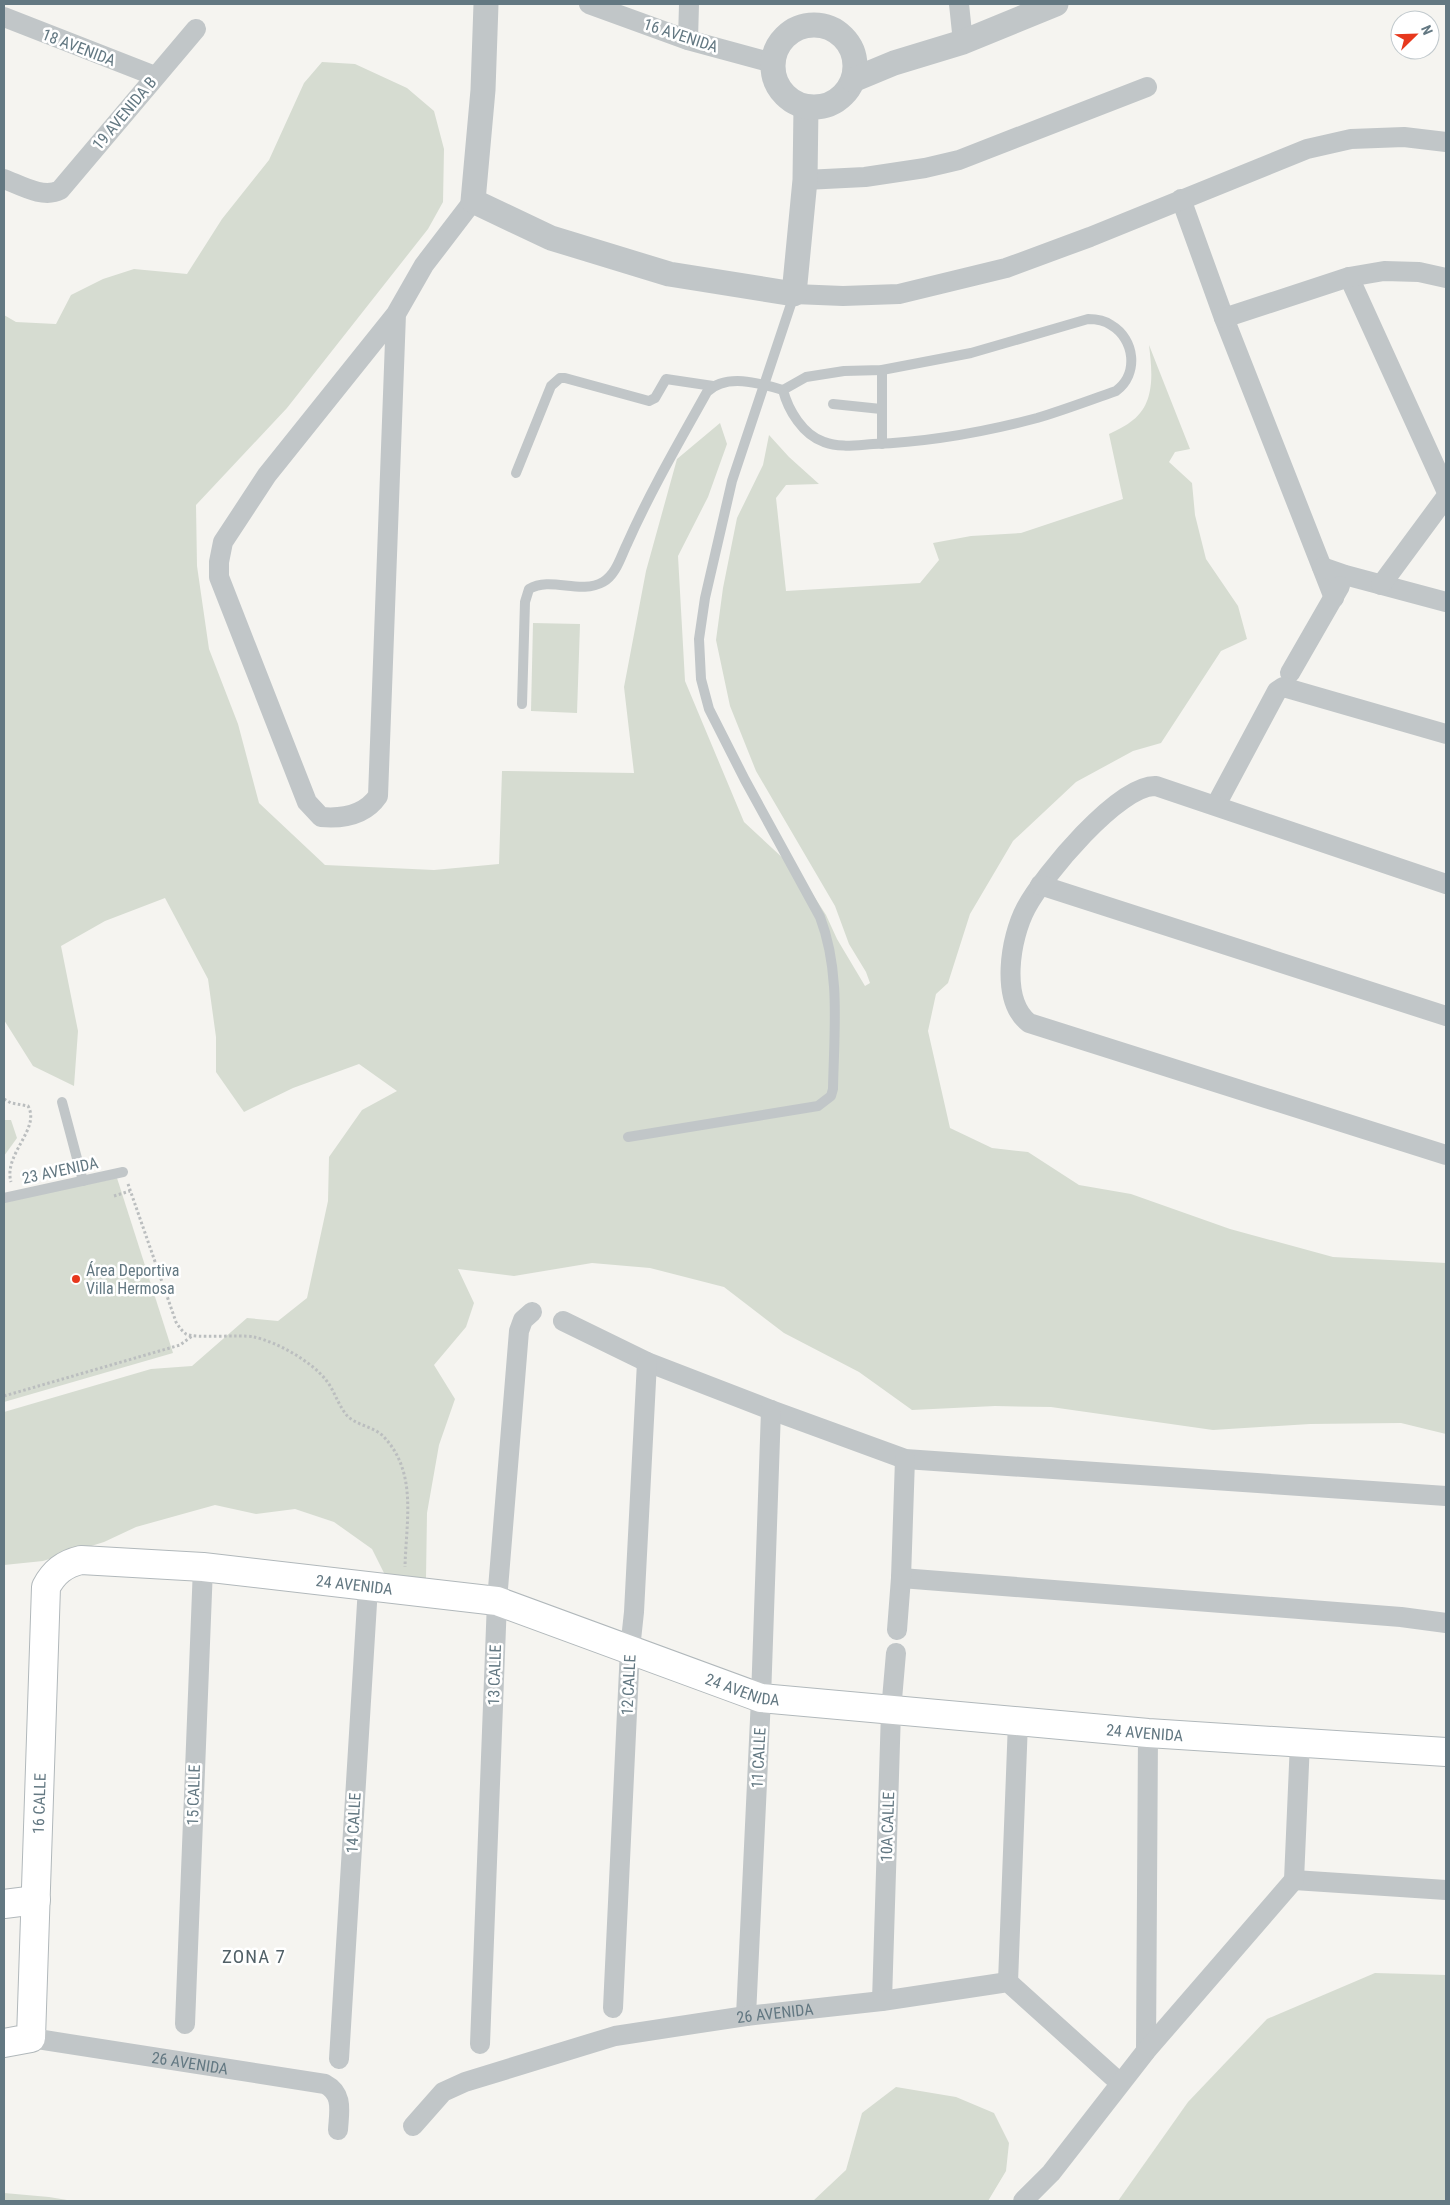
<svg xmlns="http://www.w3.org/2000/svg" width="1450" height="2205" viewBox="0 0 1450 2205" font-family="'Roboto Condensed',sans-serif">
<style>
.green{fill:#d6dcd1}
.lines{fill:none;stroke-linecap:round;stroke-linejoin:round}
.secondary-casing{stroke:#b1b8bb;stroke-width:30}
.path{stroke:#bbbebf;stroke-width:3;stroke-dasharray:2.5 2.5;stroke-linecap:butt}
.service{stroke:#c1c6c8;stroke-width:10}
.minor{stroke:#c1c6c8;stroke-width:20}
.tertiary{stroke:#c1c6c8;stroke-width:25}
.secondary{stroke:#fff;stroke-width:28}
.poi-dot{fill:#e7381d;stroke:#fff;stroke-width:2}
.labels{text-anchor:middle;stroke-width:5;stroke-linejoin:round;paint-order:stroke}
.street-label{font-size:16px;fill:#637882;stroke:#fff}
.poi-label{font-size:16px;fill:#637882;stroke:#fff;text-anchor:start}
.quarter-label{font-size:19px;letter-spacing:1px;fill:#516067;stroke:#fff}
</style>
<rect width="100%" height="100%" fill="#f5f4f0"/>
<g class="green">
<path d="M322 62 355 64 407 88 434 111 444 149 443 202 428 229 287 408 196 505 197 566 209 649 238 724 259 803 325 865 434 870 499 864 502 771 634 773 624 687 646 571 677 459 720 423 727 444 708 497 678 556 685 681 744 822 799 873 826 915 837 939 865 986 870 983 866 972 849 944 835 906 756 771 730 706 716 640 723 588 737 518 763 465 769 435 789 457 819 484 786 485 776 498 786 591 920 583 939 560 933 543 971 536 1021 533 1123 499 1109 434C1117 430 1126 426 1133 420 1156 402 1152 370 1149 345L1190 449 1175 452 1169 462 1192 483 1195 515 1206 559 1238 606 1247 639 1221 651 1161 743 1133 751 1076 782 1013 841 970 914 948 983 936 994 928 1031 950 1128 992 1148 1028 1152 1079 1185 1131 1194 1230 1229 1333 1257 1446 1263V1434L1401 1423 1310 1424 1213 1430 1051 1407 995 1406 912 1410 859 1372 784 1333 724 1287 650 1268 592 1263 514 1276 458 1269 474 1303 466 1327 434 1365 455 1399 439 1445 427 1513 426 1579 386 1577 372 1549 334 1522 295 1509 256 1514 215 1505 136 1527 104 1542 43 1561 4 1565V1412L151 1369 192 1366 247 1318 278 1321 307 1298 328 1201 329 1157 362 1110 397 1091 359 1064 293 1088 244 1112 216 1072V1037L208 979 165 898 105 921 61 946 78 1031 74 1086 33 1066 4 1020V315L16 322 56 324 71 295 103 279 134 269 187 274 222 219 269 160 304 83Z"/>
<path d="M533 623 580 624 577 713 531 711Z"/>
<path d="M4 1120H11L17 1138 4 1156Z"/>
<path d="M117 1178 173 1353 4 1402V1202Z"/>
<path d="M1375 1973 1446 1975V2201H1118L1188 2102 1267 2019Z"/>
<path d="M896 2087 956 2097 994 2113 1009 2143 1006 2171 988 2201H813L846 2170 862 2113Z"/>
<path d="M4 2193 49 2197 73 2201H4Z"/>
</g>
<g class="lines">
<g class="secondary-casing">
<g id="secondary">
<path d="M4 1904 36 1900"/>
<path id="s3" d="M4 2043 31 2038 46 1587C54 1572 64 1564 81 1560L203 1567 497 1601 761 1698 1148 1733 1446 1752"/>
</g>
</g>
<g class="path">
<path d="M4 1099 11 1103 28 1106C41 1129 3 1154 11 1182"/>
<path d="M128 1184 176 1322C179 1327 182 1331 186 1334 195 1339 239 1334 254 1337 277 1342 311 1361 326 1380 334 1390 337 1402 345 1413 353 1425 373 1426 383 1436 418 1472 406 1521 405 1567"/>
<path d="M114 1196 130 1191"/>
<path d="M4 1396 180 1345 192 1336"/>
</g>
<g class="service">
<path d="M1088 319C1096 319 1104 320 1111 325 1135 339 1139 374 1116 391 1090 400 1064 410 1037 418 984 432 927 442 873 444 857 445 839 448 824 442 803 435 788 410 783 390L806 377 844 371 882 370 971 353Z"/>
<path d="M833 404 881 409"/>
<path d="M882 444V370"/>
<path d="M516 473 551 386 560 378H565L649 401 655 398 666 379 713 386"/>
<path d="M522 704 525 602 529 589C551 576 580 595 603 582 616 575 621 556 627 544 650 492 679 442 707 392 726 373 759 383 783 390"/>
<path d="M62 1102 83 1181"/>
<path d="M628 1137 818 1106 831 1096 833 1089C834 1032 841 972 820 917L745 780 709 709 701 679 699 639 705 598 732 481 794 295"/>
<path d="M4 1198 123 1172"/>
</g>
<g class="minor">
<path d="M589 4 688 40 773 63"/>
<path d="M959 4 963 42"/>
<path d="M4 17 155 76"/>
<path d="M688 40 689 4"/>
<path d="M4 179C20 185 43 199 60 190L196 29"/>
<path d="M805 180 865 177 925 168 959 160 1147 87"/>
<path d="M1181 199 1224 318 1334 598"/>
<path d="M1349 277 1446 490"/>
<path d="M794 294 843 296 899 294 1006 268 1090 237 1307 149 1351 139 1404 137 1446 142"/>
<path d="M396 314 378 796C365 815 344 819 321 817L307 802 219 577V562L223 542 267 475 396 314 424 265 473 201"/>
<path d="M1224 318 1349 277 1384 271 1419 272 1446 278"/>
<path d="M1322 567 1345 575 1446 602"/>
<path d="M1381 585 1446 497"/>
<path d="M1290 673 1340 586"/>
<path d="M1216 805 1277 691 1283 687 1446 734"/>
<path d="M1446 884 1156 786C1119 784 1043 876 1026 908 1010 938 1000 1000 1029 1023L1446 1155"/>
<path d="M1040 885 1446 1016"/>
<path d="M563 1321 647 1362 771 1410 905 1459 1446 1496"/>
<path d="M901 1578 1401 1617 1446 1623"/>
<path d="M897 1630 901 1578 905 1459"/>
<path d="M1294 1880 1446 1890"/>
<path d="M1008 1982 1018 1722"/>
<path d="M882 2001 891 1711 896 1653"/>
<path d="M613 2008 630 1649 634 1612 647 1362"/>
<path d="M746 2016 761 1698 771 1410"/>
<path d="M185 2024 203 1567"/>
<path id="s1" d="M31 2038 325 2084C344 2094 339 2112 338 2130"/>
<path d="M480 2044 497 1601 519 1331 523 1320 532 1312"/>
<path d="M1146 2051 1148 1733"/>
<path d="M339 2059 368 1587"/>
<path id="s2" d="M413 2126 443 2092 465 2082 615 2036 746 2016 882 2001 1008 1982 1120 2083"/>
<path d="M1023 2201 1051 2173 1146 2051 1294 1880 1300 1742"/>
</g>
<g class="tertiary">
<path d="M486 4 483 90 473 201 551 238 669 274 794 294 805 180 806 107"/>
<circle cx="814" cy="66" r="41"/>
<path d="M853 80 894 63 963 42 1056 4"/>
</g>
<use href="#secondary" class="secondary"/>
</g>
<circle class="poi-dot" cx="76" cy="1279" r="5"/>
<g class="labels">
<g class="street-label">
<text transform="translate(681 35) rotate(18)" y="6">16 AVENIDA</text>
<text transform="translate(79 47) rotate(21)" y="6">18 AVENIDA</text>
<text transform="translate(124 113) rotate(-50)" y="6">19 AVENIDA B</text>
<text transform="translate(60 1170) rotate(-12)" y="6">23 AVENIDA</text>
<text dy="6" stroke="none"><textPath href="#s3" startOffset="799">24 AVENIDA</textPath></text>
<text transform="translate(494 1675) rotate(-88)" y="6">13 CALLE</text>
<text transform="translate(628 1685) rotate(-87)" y="6">12 CALLE</text>
<text dy="6" stroke="none"><textPath href="#s3" startOffset="1204">24 AVENIDA</textPath></text>
<text dy="6" stroke="none"><textPath href="#s3" startOffset="1609">24 AVENIDA</textPath></text>
<text transform="translate(758 1758) rotate(-87)" y="6">11 CALLE</text>
<text transform="translate(193 1795) rotate(-88)" y="6">15 CALLE</text>
<text dy="6" stroke="none"><textPath href="#s3" startOffset="262">16 CALLE</textPath></text>
<text transform="translate(353 1823) rotate(-87)" y="6">14 CALLE</text>
<text transform="translate(887 1827) rotate(-88)" y="6">10A CALLE</text>
<text dy="6" stroke="none"><textPath href="#s2" startOffset="388">26 AVENIDA</textPath></text>
<text dy="6" stroke="none"><textPath href="#s1" startOffset="161">26 AVENIDA</textPath></text>
</g>
<g class="poi-label">
<text x="86" y="1276">Área Deportiva<tspan x="86" dy="18">Villa Hermosa</tspan></text>
</g>
<g class="quarter-label">
<text x="254" y="1963">ZONA 7</text>
</g>
</g>
<rect width="1450" height="2205" fill="none" stroke="#637882" stroke-width="10"/>
<g transform="translate(1415 35) rotate(67)"><circle r="24" fill="#ffffff" stroke="#c1c9cd"/>
<path d="M0-4L9 19L0 12L-9 19Z" fill="#e7381d"/>
<text y="-8" font-size="14" font-weight="bold" text-anchor="middle" fill="#637882">N</text>
</g>
</svg>
